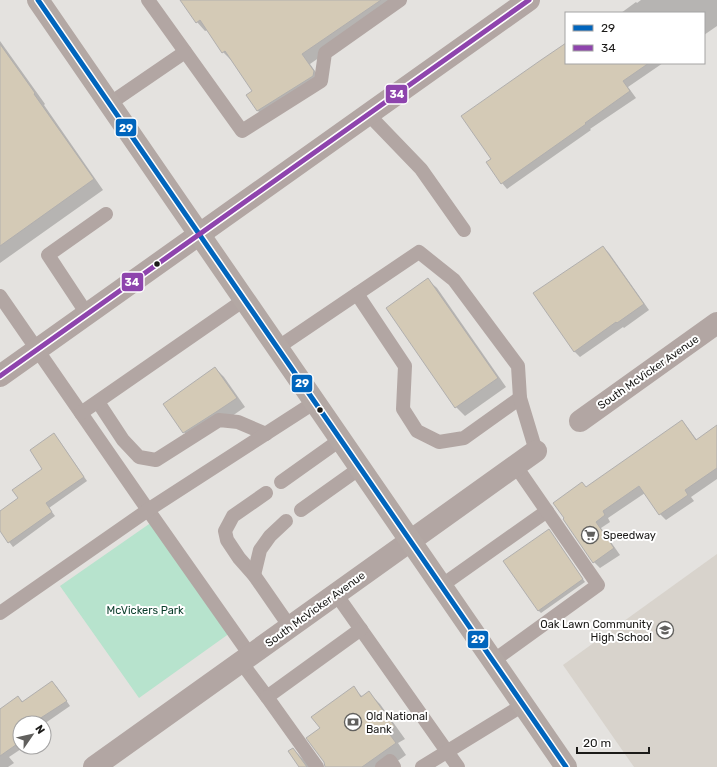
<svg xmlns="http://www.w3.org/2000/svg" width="717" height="767" viewBox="0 0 717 767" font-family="Rubik,sans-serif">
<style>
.built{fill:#d8d3cc}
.green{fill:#b7e3cd}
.shadow{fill:#0003}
.building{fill:#d4cab6;stroke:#b1afae}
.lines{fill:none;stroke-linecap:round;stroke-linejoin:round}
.lane{stroke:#b2a6a3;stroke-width:14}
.street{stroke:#b2a6a3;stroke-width:22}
.primary{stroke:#b3a8a4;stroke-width:22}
.bus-1-casing{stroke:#fff;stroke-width:8}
.bus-2-casing{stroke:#fff;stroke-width:8}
.bus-1{stroke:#0065bd;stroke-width:5}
.bus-2{stroke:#8e44ad;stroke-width:5}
.bus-dot{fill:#1b1a18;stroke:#fff;stroke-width:1.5}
.labels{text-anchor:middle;stroke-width:4;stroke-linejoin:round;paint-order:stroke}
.street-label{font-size:11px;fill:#1b1a18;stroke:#fff}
.poi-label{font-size:11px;fill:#1b1a18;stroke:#fff;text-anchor:start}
.park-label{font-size:11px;fill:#093d2a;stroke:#fff}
.line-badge{stroke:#fff;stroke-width:1.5}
.badge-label{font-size:11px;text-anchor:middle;font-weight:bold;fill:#fff}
</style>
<rect width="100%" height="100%" fill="#e4e2df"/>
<path class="built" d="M717 554V767H634L563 665Z"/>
<path class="green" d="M152 522 230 633 139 698 60 586Z"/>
<g class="shadow">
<path d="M181 0H402L310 64 322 81 267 119 258 111 247 95 253 91 232 61 223 52 208 30 205 31 197 22Z"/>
<path d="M641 0H717V26L704 35V13H621L636 2 637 3Z"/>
<path d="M0 41 45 104 44 105 103 190 0 263Z"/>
<path d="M566 44V63H663L628 87 636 98 590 129 591 130 507 189 502 183 492 159Z"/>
<path d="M603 247 609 253 649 310 624 328 623 327 580 357 574 351Z"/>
<path d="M428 280 437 288 506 387 465 416 456 407Z"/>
<path d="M215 368 224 377 245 407 225 421 192 441 184 432Z"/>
<path d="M682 421 688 428 697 440 717 426V479L691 497 694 501 666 520 660 514 645 493 608 518 610 522 601 528 620 555 600 568 594 562 587 488Z"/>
<path d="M54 435 58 439 87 481 49 508 55 516 13 547 0 530V512L20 499 44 469Z"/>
<path d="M551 533 585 582 541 613 538 610Z"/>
<path d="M52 682 57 687 70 706 44 724 20 723V741L17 743 21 749 9 757 14 763 8 767H0V710L18 697 23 702Z"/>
<path d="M353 688 363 697 369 693 380 704 405 739 398 743 406 755 389 767H326L321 729Z"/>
<path d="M293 749 304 760 309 767H300Z"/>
</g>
<g class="building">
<path d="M180 0H381L302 54 314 71 313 76 257 111 246 95 252 91 225 51 222 53 200 20 196 23Z"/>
<path d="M566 43V63H649L623 81 630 91 585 123 586 124 501 184 486 162 491 159 461 116 541 60Z"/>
<path d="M0 44 35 93 34 94 94 179 0 246Z"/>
<path d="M603 246 644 304 617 323 616 322 574 352 533 293Z"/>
<path d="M428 278 498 378 455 408 386 308Z"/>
<path d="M215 367 237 398 216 412 183 433 163 404Z"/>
<path d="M682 420 696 440 717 425V468L685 490 688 495 659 515 639 486 603 511 605 515 596 522 614 548 593 563 563 519 564 518 553 503 582 482 586 487Z"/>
<path d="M54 433 84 477 46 503 52 512 8 543 0 531V511L18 498 12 490 42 469 30 450Z"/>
<path d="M549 529 583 579 538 611 503 561Z"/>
<path d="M52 681 67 701 36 721 37 723H20V742L0 756V709L18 696 22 702Z"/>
<path d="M354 686 361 697 369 691 395 727 388 732 396 743 362 767H325L324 762 306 738 320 728 311 717Z"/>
<path d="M293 748 307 767H299L288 751Z"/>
</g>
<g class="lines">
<g class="lane">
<path d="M148 0 242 131 321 81 325 53 400 0"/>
<path d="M109 104 185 52"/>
<path d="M368 114 421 169 464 230"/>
<path d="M357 294 405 366 403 409 417 431 439 442 464 438 520 398"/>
<path d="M0 296 148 510 250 655"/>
<path d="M87 314 48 255 106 214"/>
<path d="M277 348 419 252 454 280 518 366 520 398 536 451"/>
<path d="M98 402 123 440 139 457 156 460 219 420 238 422 266 434"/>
<path d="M81 413 244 300"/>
<path d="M281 482 340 440"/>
<path d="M266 493 233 516 225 531 227 540 239 558 254 575 290 627"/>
<path d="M301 510 360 468"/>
<path d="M254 575 260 550 270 536 286 521"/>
<path d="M441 586 547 511"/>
<path d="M336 594 458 767"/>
<path d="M0 613 148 510 315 402"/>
<path d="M493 661 598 585 515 465"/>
<path d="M241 662 267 697 361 629"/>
<path d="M267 697 317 767"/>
<path d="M382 767 390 761 394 767"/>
<path d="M422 767 523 705"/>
</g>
<g class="street">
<path d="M0 376 529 0"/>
<path d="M580 421 717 323"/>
<path d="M94 767 536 451"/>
</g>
<path class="primary" d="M38 0 566 767"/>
<g class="bus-1-casing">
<path id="bus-1" d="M38 0 566 767"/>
</g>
<g class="bus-2-casing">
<path id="bus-2" d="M0 376 529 0"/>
</g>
<use href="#bus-1" class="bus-1"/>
<use href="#bus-2" class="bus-2"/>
</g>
<defs>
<g id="supermarket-ring" transform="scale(0.9)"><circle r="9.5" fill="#fff" stroke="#61605e" stroke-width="1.5"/><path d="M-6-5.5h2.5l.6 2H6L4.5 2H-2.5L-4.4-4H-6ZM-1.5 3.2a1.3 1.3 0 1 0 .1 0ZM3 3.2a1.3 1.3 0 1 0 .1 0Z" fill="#61605e"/></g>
<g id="school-ring" transform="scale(0.9)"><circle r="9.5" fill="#fff" stroke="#61605e" stroke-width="1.5"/><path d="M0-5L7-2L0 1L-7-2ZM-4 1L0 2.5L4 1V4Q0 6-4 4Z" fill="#61605e"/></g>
<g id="bank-ring" transform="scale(0.9)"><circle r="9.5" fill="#fff" stroke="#61605e" stroke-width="1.5"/><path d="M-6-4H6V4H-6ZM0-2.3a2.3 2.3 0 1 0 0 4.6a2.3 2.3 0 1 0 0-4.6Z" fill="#61605e"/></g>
</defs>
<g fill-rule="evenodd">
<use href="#supermarket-ring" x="590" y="535"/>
<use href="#school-ring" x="665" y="630"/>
<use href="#bank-ring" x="353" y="722"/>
</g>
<g class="bus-dot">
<circle cx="157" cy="264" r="3.5"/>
<circle cx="320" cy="410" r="3.5"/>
</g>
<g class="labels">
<g class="street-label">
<text transform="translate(648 372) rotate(-35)" y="4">South McVicker Avenue</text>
<text transform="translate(315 609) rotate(-36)" y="4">South McVicker Avenue</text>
</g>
<g class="poi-label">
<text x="603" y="539">Speedway</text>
<text x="652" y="628" text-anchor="end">Oak Lawn Community<tspan x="652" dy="13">High School</tspan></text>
<text x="366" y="720">Old National<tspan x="366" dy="13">Bank</tspan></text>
</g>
<g class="park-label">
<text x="145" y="614">McVickers Park</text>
</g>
</g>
<g class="line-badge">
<rect x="385" y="84" width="23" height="20" rx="4" fill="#8e44ad"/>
<rect x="115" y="118" width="22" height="19" rx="4" fill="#0065bd"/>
<rect x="121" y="272" width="23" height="20" rx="4" fill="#8e44ad"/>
<rect x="291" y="374" width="22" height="19" rx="4" fill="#0065bd"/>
<rect x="467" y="630" width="22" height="19" rx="4" fill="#0065bd"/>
</g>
<g class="badge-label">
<text x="397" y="98">34</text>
<text x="126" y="132">29</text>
<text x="132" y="286">34</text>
<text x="302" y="387">29</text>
<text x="478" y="643">29</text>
</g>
<rect x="565" y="12" width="140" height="52" fill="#ffffff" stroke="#a4a3a3"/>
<rect x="573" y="25" width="20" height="6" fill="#0065bd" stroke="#a4a3a3"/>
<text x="601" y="32" font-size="12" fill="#1b1a18">29</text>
<rect x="573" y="45" width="20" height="6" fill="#8e44ad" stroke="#a4a3a3"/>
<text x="601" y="52" font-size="12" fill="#1b1a18">34</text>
<g transform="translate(32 735) rotate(56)"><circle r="19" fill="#ffffff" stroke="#a4a3a3"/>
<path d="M0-3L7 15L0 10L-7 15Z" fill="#61605e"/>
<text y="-6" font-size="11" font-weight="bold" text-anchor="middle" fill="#1b1a18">N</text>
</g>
<path d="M577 747v6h72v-6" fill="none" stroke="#1b1a18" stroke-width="2"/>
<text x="583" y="747" font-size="12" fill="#1b1a18" stroke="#ffffff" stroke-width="3" paint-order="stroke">20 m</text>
</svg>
